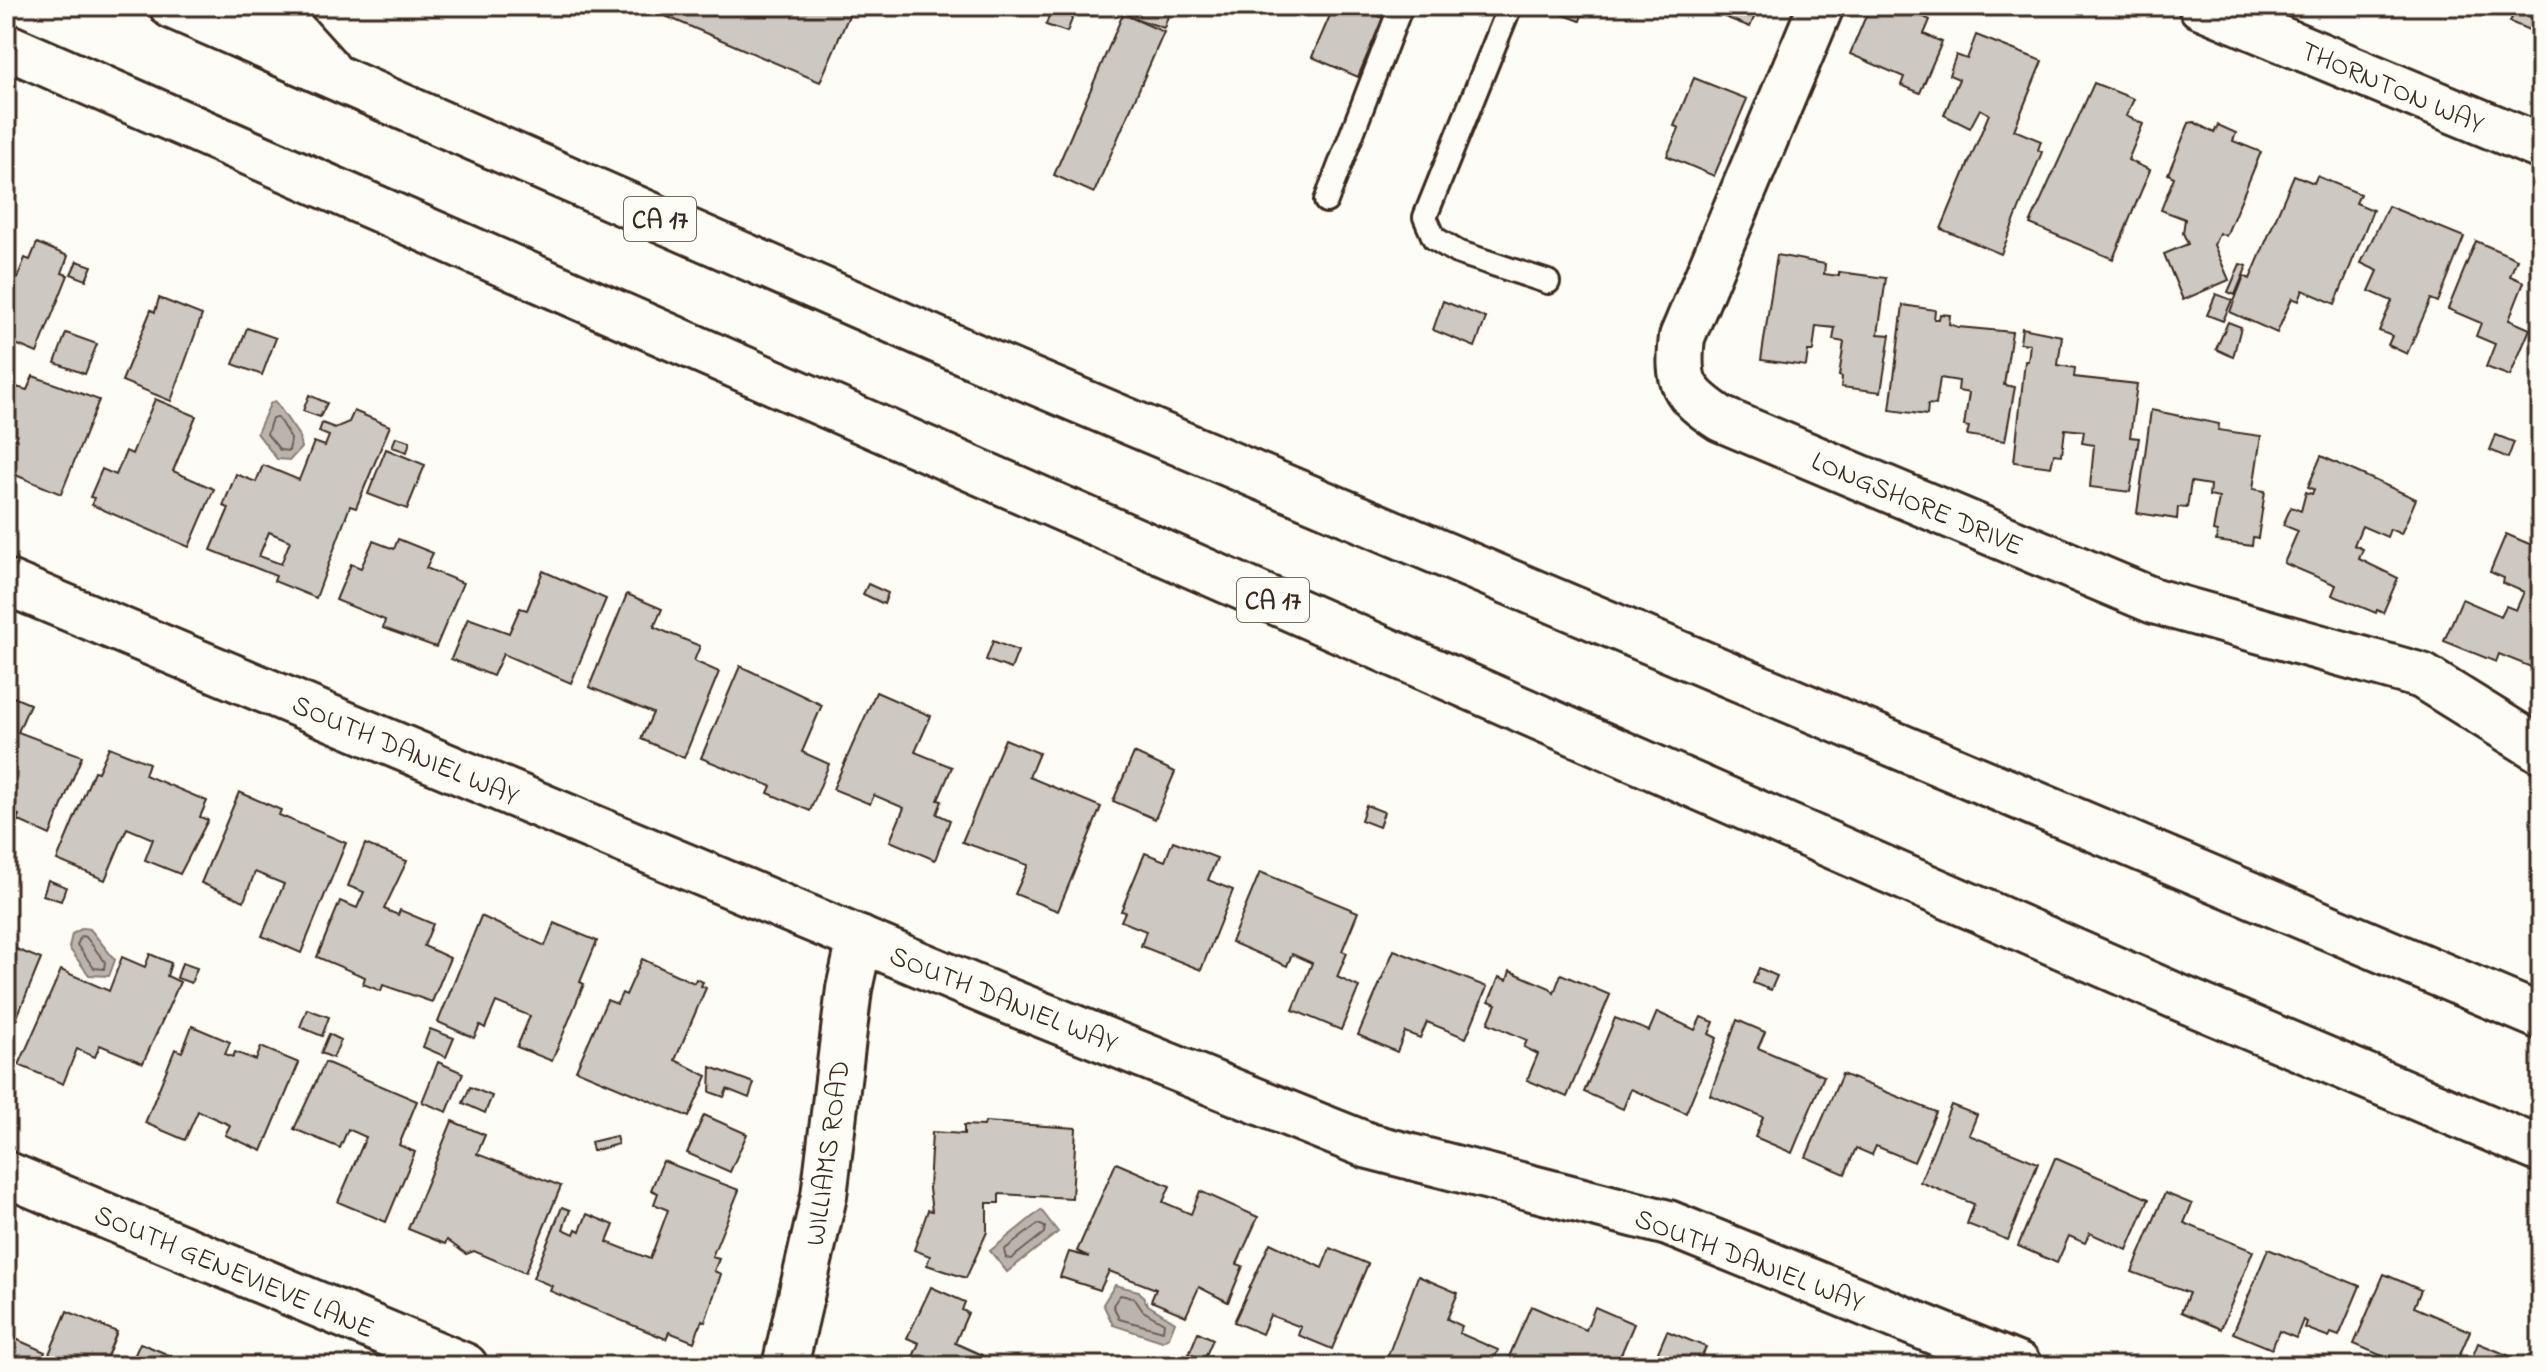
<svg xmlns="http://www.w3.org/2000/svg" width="2547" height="1372" viewBox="0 0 2547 1372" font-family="'Indie Flower',sans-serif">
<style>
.water{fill:#bbb4ad;stroke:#887d74;stroke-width:2}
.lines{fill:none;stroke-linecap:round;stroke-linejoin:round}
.shore{stroke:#6e6157;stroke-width:2}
.building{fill:#cdc8c2;stroke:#3b2a1e;stroke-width:2;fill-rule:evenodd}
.lane-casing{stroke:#3b2a1e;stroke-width:28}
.street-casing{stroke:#3b2a1e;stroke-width:50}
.highway-casing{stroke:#3b2a1e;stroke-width:50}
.lane{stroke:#fdfcf7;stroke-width:22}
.street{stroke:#fdfcf7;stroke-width:44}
.highway{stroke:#fdfcf7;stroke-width:44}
.labels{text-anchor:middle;stroke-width:7;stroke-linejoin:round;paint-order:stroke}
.shield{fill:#fdfcf7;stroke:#75695f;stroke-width:2}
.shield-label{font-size:26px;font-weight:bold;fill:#3b2a1e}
.street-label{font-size:28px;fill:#3b2a1e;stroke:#fdfcf7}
</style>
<rect width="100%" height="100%" fill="#fdfcf7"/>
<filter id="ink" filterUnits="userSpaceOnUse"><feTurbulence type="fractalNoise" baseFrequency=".0125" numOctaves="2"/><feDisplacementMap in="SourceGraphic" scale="16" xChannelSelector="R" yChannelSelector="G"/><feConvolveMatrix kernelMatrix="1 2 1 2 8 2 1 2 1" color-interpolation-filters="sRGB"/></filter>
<g filter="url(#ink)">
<g class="water">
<path d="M275 401 299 436 301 448 290 460 277 459 257 433 270 404Z"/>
<path d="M83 928 90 929 115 960 109 976 89 975 69 948 72 934Z"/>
<path d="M1041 1210 1058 1232 1007 1272 990 1251Z"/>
<path d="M1115 1285 1139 1291 1148 1305 1175 1322 1169 1337 1162 1341 1113 1325 1103 1304Z"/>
</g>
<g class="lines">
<g class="shore">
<path d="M272 418H278L291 439 289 451 280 450 267 434Z"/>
<path d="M81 936 86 937 105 962 104 969 94 968 77 945Z"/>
<path d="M1038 1224 1045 1227 1044 1233 1011 1259 1006 1258 1004 1250Z"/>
<path d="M1120 1295 1134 1298 1143 1311 1164 1323 1163 1331 1119 1319 1113 1305Z"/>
</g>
</g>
<g class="building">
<path d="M642 6H853L820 82Z"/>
<path d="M1052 6 1074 14 1067 32 1046 25Z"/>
<path d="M1131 6 1170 10 1164 28 1128 16Z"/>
<path d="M1334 6H1355L1383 18 1358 77 1312 57Z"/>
<path d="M1540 6H1585L1580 21Z"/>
<path d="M1697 6H1759L1750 27Z"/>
<path d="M1870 6H1903L1930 20 1924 34 1942 42 1920 93 1901 85 1904 77 1850 54Z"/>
<path d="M2507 6H2541V35L2510 22 2513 15 2505 12Z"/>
<path d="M1123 14 1164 32 1094 193 1054 175Z"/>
<path d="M1976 35 2042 61 2014 130 2041 141 2038 150 2042 152 2001 254 1941 229 1989 114 1980 109 1970 128 1944 115 1959 79 1949 75 1956 55 1967 59Z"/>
<path d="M1694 78 1747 99 1714 176 1667 156 1679 128 1674 126Z"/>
<path d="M2094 83 2134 99 2126 116 2143 124 2128 160 2150 170 2113 259 2030 224Z"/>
<path d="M2194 122 2214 133 2218 125 2236 133 2233 141 2261 152 2226 236 2219 233 2214 245 2229 280 2183 300 2164 254 2188 244 2183 233 2185 219 2161 210 2174 177 2168 174 2189 123Z"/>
<path d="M2294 175 2314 183 2317 176 2360 194 2356 203 2373 210 2335 304 2303 290 2299 301 2292 298 2277 333 2230 312 2244 276 2250 279Z"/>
<path d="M2388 206 2464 237 2438 302 2431 299 2407 354 2388 345 2392 336 2379 331 2392 301 2369 291 2378 271 2361 263Z"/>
<path d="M2476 241 2517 259 2510 276 2524 282 2509 320 2530 329 2510 376 2486 367 2495 344 2476 336 2481 323 2448 309Z"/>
<path d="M37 243 68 256 62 273 68 275 37 353 6 340V307L25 258 30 260Z"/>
<path d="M1777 255 1825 264 1824 274 1839 276V272L1886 278 1878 334 1890 335 1881 392 1841 387 1842 377 1839 376 1844 342 1833 340 1835 328 1816 326 1813 351H1808L1806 366 1761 360Z"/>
<path d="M77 261 92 266 86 280 71 274Z"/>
<path d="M2240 264 2247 266 2235 295 2228 292Z"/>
<path d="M2216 294 2232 300 2223 321 2207 315Z"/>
<path d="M159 298 202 315 171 401 122 381 151 310 155 312Z"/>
<path d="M1443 301 1486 318 1475 347 1433 330Z"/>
<path d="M1903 305 1935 310 1934 319H1939L1940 314 1950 315 1949 324 1958 327 2012 332 2004 385 2015 387 2005 441 1967 435 1969 427 1964 426 1969 393 1958 391 1959 381 1940 378 1936 405 1928 404 1927 415 1890 410Z"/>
<path d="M2228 322 2241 327 2233 357 2216 349Z"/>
<path d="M247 328 276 338 262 375 233 364Z"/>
<path d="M2022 328 2062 336 2058 365 2075 368 2074 377 2137 384 2130 437 2139 438 2130 492 2090 487 2094 445 2082 443 2084 431 2065 429 2062 455 2054 454 2051 467 2014 462 2025 361H2028L2030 344 2020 343Z"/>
<path d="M66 333 97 344 85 374 55 363Z"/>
<path d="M33 376 99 400 61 494 6 471V384L27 390Z"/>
<path d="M309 395 327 403 320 417 303 411Z"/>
<path d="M155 399 196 416 173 471 214 489 189 547 92 505 94 498 90 497 102 469 116 475 126 451 132 454Z"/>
<path d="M2151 410 2219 424 2218 430 2261 436 2253 489 2265 491 2258 538 2253 537 2252 546 2216 541 2217 532 2213 531 2219 498 2209 496 2210 485 2191 482 2187 508 2178 507 2177 519 2137 513Z"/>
<path d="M354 411 390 426 356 508 350 506 316 598 274 581 276 576 211 550 229 508 223 506 236 474 256 482 263 465 299 480 314 442 325 446 329 436 319 432 322 423 335 428 349 422ZM269 532 290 541 281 564 259 556Z"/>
<path d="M2496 435 2514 442 2508 458 2490 450Z"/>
<path d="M396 437 410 441 407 452 392 447Z"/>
<path d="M386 449 425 465 407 509 368 494Z"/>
<path d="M2321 456 2416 499 2401 534 2390 529 2387 537 2362 526 2354 545 2363 549 2359 559 2398 578 2383 613 2377 610 2376 613 2332 595 2336 585 2284 563 2298 531 2283 525 2291 507 2301 511 2306 492 2312 494 2314 489 2308 487Z"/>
<path d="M2506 534 2541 549V671L2499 654 2496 662 2444 641 2462 599 2501 616 2506 606 2516 610 2524 592 2503 583 2504 578 2490 572Z"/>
<path d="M398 539 433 553 426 568 463 583 436 647 383 628 385 620 336 600 351 564 361 568 373 541 394 549Z"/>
<path d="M543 571 606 599 571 683 503 654 493 676 451 659 468 618 509 633 520 608 527 610Z"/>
<path d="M868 584 888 593 884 604 863 594Z"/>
<path d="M627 594 662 609 654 627 700 646 694 661 719 672 684 758 641 739 653 713 589 687Z"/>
<path d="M993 641 1018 651 1011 669 986 660Z"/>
<path d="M740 666 822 705 802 752 829 764 810 811 768 793 771 786 701 758Z"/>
<path d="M876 692 931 716 915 752 952 767 938 800 942 801 937 814 950 820 935 860 890 841 904 808 874 795 870 804 833 789Z"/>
<path d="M6 694 30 704 18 732 82 756 50 835 17 820 19 815 6 810Z"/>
<path d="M1005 739 1039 753 1029 777 1101 807 1058 911 1015 894 1028 865 962 842Z"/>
<path d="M109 747 149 763 145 775 207 801 200 817 208 820 180 874 145 860 153 839 127 828 105 880 57 860 94 771 98 772Z"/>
<path d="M1134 753 1175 772 1155 819 1113 801Z"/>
<path d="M239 792 281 810 279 815 346 843 301 953 262 936 284 884 255 872 244 901 201 883Z"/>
<path d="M1366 805 1384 812 1379 827 1361 820Z"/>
<path d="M1173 841 1217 858 1208 880 1233 890 1201 970 1141 946 1146 931 1121 921 1125 912 1121 911 1145 853 1165 861Z"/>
<path d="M365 844 407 861 384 909 398 915 400 910 433 924 424 946 450 958 432 1002 383 985 381 991 363 984 365 977 317 957 340 901 357 908 364 892 348 886Z"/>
<path d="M1260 872 1358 912 1342 951 1347 953 1337 977 1359 987 1341 1030 1293 1010 1312 963 1292 954 1287 966 1231 942Z"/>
<path d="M48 880 66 887 61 901 43 895Z"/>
<path d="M481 916 545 946 554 923 597 941 580 982 584 984 552 1061 517 1047 530 1016 496 1002 485 1028 480 1025 474 1038 438 1022Z"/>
<path d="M6 945 41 959 6 1044Z"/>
<path d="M1394 950 1487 987 1466 1038 1427 1022 1420 1038 1405 1032 1397 1052 1358 1035Z"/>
<path d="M150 954 171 963 167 976 180 982 143 1063 100 1045 95 1057 77 1049 63 1084 19 1065 61 970 109 991 122 957 145 967Z"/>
<path d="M642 959 694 983 696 979 703 982 701 986 706 988 675 1060 707 1076 689 1117 576 1070 607 1000 617 1004 622 993 626 995Z"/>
<path d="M182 963 197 968 191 983 177 978Z"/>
<path d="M1759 968 1777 976 1771 990 1753 983Z"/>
<path d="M1510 971 1550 988 1554 993 1561 974 1610 995 1567 1097 1527 1080 1538 1054 1524 1047 1527 1040 1488 1023 1496 1004 1489 1001 1499 977 1507 980Z"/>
<path d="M307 1009 329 1017 322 1036 300 1027Z"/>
<path d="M1657 1012 1695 1030 1701 1017 1714 1022 1709 1034 1717 1038 1686 1113 1631 1089 1623 1109 1584 1092 1615 1018 1649 1031Z"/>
<path d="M1737 1020 1765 1032 1758 1048 1824 1076 1792 1153 1755 1137 1763 1117 1710 1095Z"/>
<path d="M192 1026 230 1042 225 1054 233 1057 235 1052 256 1060 261 1047 299 1063 262 1151 225 1135 230 1125 198 1111 185 1140 145 1123 175 1049 182 1052Z"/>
<path d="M430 1029 454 1038 446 1057 423 1047Z"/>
<path d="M329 1034 341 1040 333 1058 321 1053Z"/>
<path d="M325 1062 417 1101 399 1145 415 1152 386 1222 338 1202 366 1137 348 1129 340 1148 294 1129Z"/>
<path d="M438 1062 463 1073 447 1112 422 1102Z"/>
<path d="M711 1067 754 1083 749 1098 727 1089 724 1097 710 1092Z"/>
<path d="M1842 1074 1936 1112 1914 1162 1876 1146 1872 1155 1856 1148 1845 1174 1806 1157Z"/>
<path d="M470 1087 492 1096 485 1113 463 1103Z"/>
<path d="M1951 1105 1977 1115 1969 1135 2038 1163 2008 1240 1967 1224 1974 1204 1920 1182Z"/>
<path d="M704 1115 747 1134 730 1172 687 1153Z"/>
<path d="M452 1121 485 1135 477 1154 561 1186 525 1273 474 1251 466 1254 447 1240 445 1244 408 1229Z"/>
<path d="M985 1122 1076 1128 1072 1198 999 1194V1203H987V1232L966 1278 927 1265 930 1256 914 1250 928 1210 932 1211 929 1189 932 1132 964 1134V1125L984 1126Z"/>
<path d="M616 1136 618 1144 593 1151 591 1142Z"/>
<path d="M2055 1158 2149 1199 2127 1250 2090 1233 2085 1243 2069 1236 2057 1263 2018 1246Z"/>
<path d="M663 1161 739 1190 712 1257 719 1259 714 1271 721 1274 705 1322 702 1320 694 1342 669 1332 666 1339 550 1291 552 1286 533 1278 562 1207 570 1210 563 1229 574 1234 576 1229 580 1231 587 1214 614 1225 607 1242 650 1259 668 1210 654 1204 658 1193 651 1190Z"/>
<path d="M1116 1163 1170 1186 1163 1202 1191 1214 1200 1191 1258 1217 1237 1264 1243 1266 1228 1302 1199 1287 1186 1316 1151 1301 1156 1289 1109 1271 1100 1290 1060 1277 1069 1252 1089 1257 1077 1251Z"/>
<path d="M2165 1193 2192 1204 2184 1223 2253 1251 2221 1329 2181 1312 2189 1293 2132 1272Z"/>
<path d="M1270 1243 1322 1268 1330 1248 1368 1264 1332 1349 1298 1335 1301 1327 1270 1315 1262 1334 1234 1322Z"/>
<path d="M2268 1249 2360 1286 2339 1336 2331 1333 2329 1337 2305 1328 2307 1322 2303 1320 2296 1338 2279 1331 2272 1349 2233 1333Z"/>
<path d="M2384 1274 2421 1290 2414 1307 2470 1331 2455 1366H2389L2392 1360 2354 1344Z"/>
<path d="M1418 1276 1458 1293 1447 1319 1462 1326 1459 1333 1498 1350 1491 1366H1384Z"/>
<path d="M931 1287 965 1302 962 1310 968 1313 955 1343 982 1355 977 1366H909L919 1343 907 1338Z"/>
<path d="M1531 1306 1586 1330 1595 1307 1634 1324 1616 1366H1505Z"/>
<path d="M67 1311 117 1332 103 1366H6L9 1336 45 1352 43 1357 52 1361 54 1356 49 1354Z"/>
<path d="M1667 1331 1706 1347 1698 1366H1652Z"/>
<path d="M1198 1332 1213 1339 1204 1360 1189 1354Z"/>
<path d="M140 1343 196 1366H130Z"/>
<path d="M2478 1343 2534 1366H2469Z"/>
</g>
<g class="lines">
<g class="lane-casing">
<g id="lane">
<path d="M1510 6 1425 217 1434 238 1457 252 1548 282"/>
<path d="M1326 201 1401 6"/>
</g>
</g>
<g class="street-casing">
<g id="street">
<path d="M1821 6 1682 337C1677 383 1682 393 1721 419L2154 601 2422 676 2541 750"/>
<path d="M2201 6 2541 147"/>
<path d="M6 582 998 997 1369 1146 1668 1223 2019 1366"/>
<path d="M6 1174 465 1366"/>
<path d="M785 1366 824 1196 849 989 860 939"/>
</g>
</g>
<g class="highway-casing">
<g id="highway">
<path d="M172 6 983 360 2541 1017"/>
<path d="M271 6 327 68"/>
<path d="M6 46 2178 997 2541 1150"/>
</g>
</g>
<use href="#lane" class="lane"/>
<use href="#street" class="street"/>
<use href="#highway" class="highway"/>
</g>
</g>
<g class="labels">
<g class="shield">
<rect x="624" y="197" width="72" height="44" rx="6"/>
<rect x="1237" y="578" width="72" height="44" rx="6"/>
</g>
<g class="shield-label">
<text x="660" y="228">CA 17</text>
<text x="1273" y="609">CA 17</text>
</g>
<g class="street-label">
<text transform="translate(2393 86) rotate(23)" y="10">THORNTON WAY</text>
<text transform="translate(1918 502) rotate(23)" y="10">LONGSHORE DRIVE</text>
<text transform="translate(406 749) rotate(23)" y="10">SOUTH DANIEL WAY</text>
<text transform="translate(1004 998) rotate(22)" y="10">SOUTH DANIEL WAY</text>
<text transform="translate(826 1153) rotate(-82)" y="10">WILLIAMS ROAD</text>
<text transform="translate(1750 1259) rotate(21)" y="10">SOUTH DANIEL WAY</text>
<text transform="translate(235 1270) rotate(23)" y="10">SOUTH GENEVIEVE LANE</text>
</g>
</g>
<rect width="2547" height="1372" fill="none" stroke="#fdfcf7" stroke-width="32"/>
<rect x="16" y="16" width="2515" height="1340" fill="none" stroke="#3b2a1e" stroke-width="3" filter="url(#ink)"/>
</svg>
